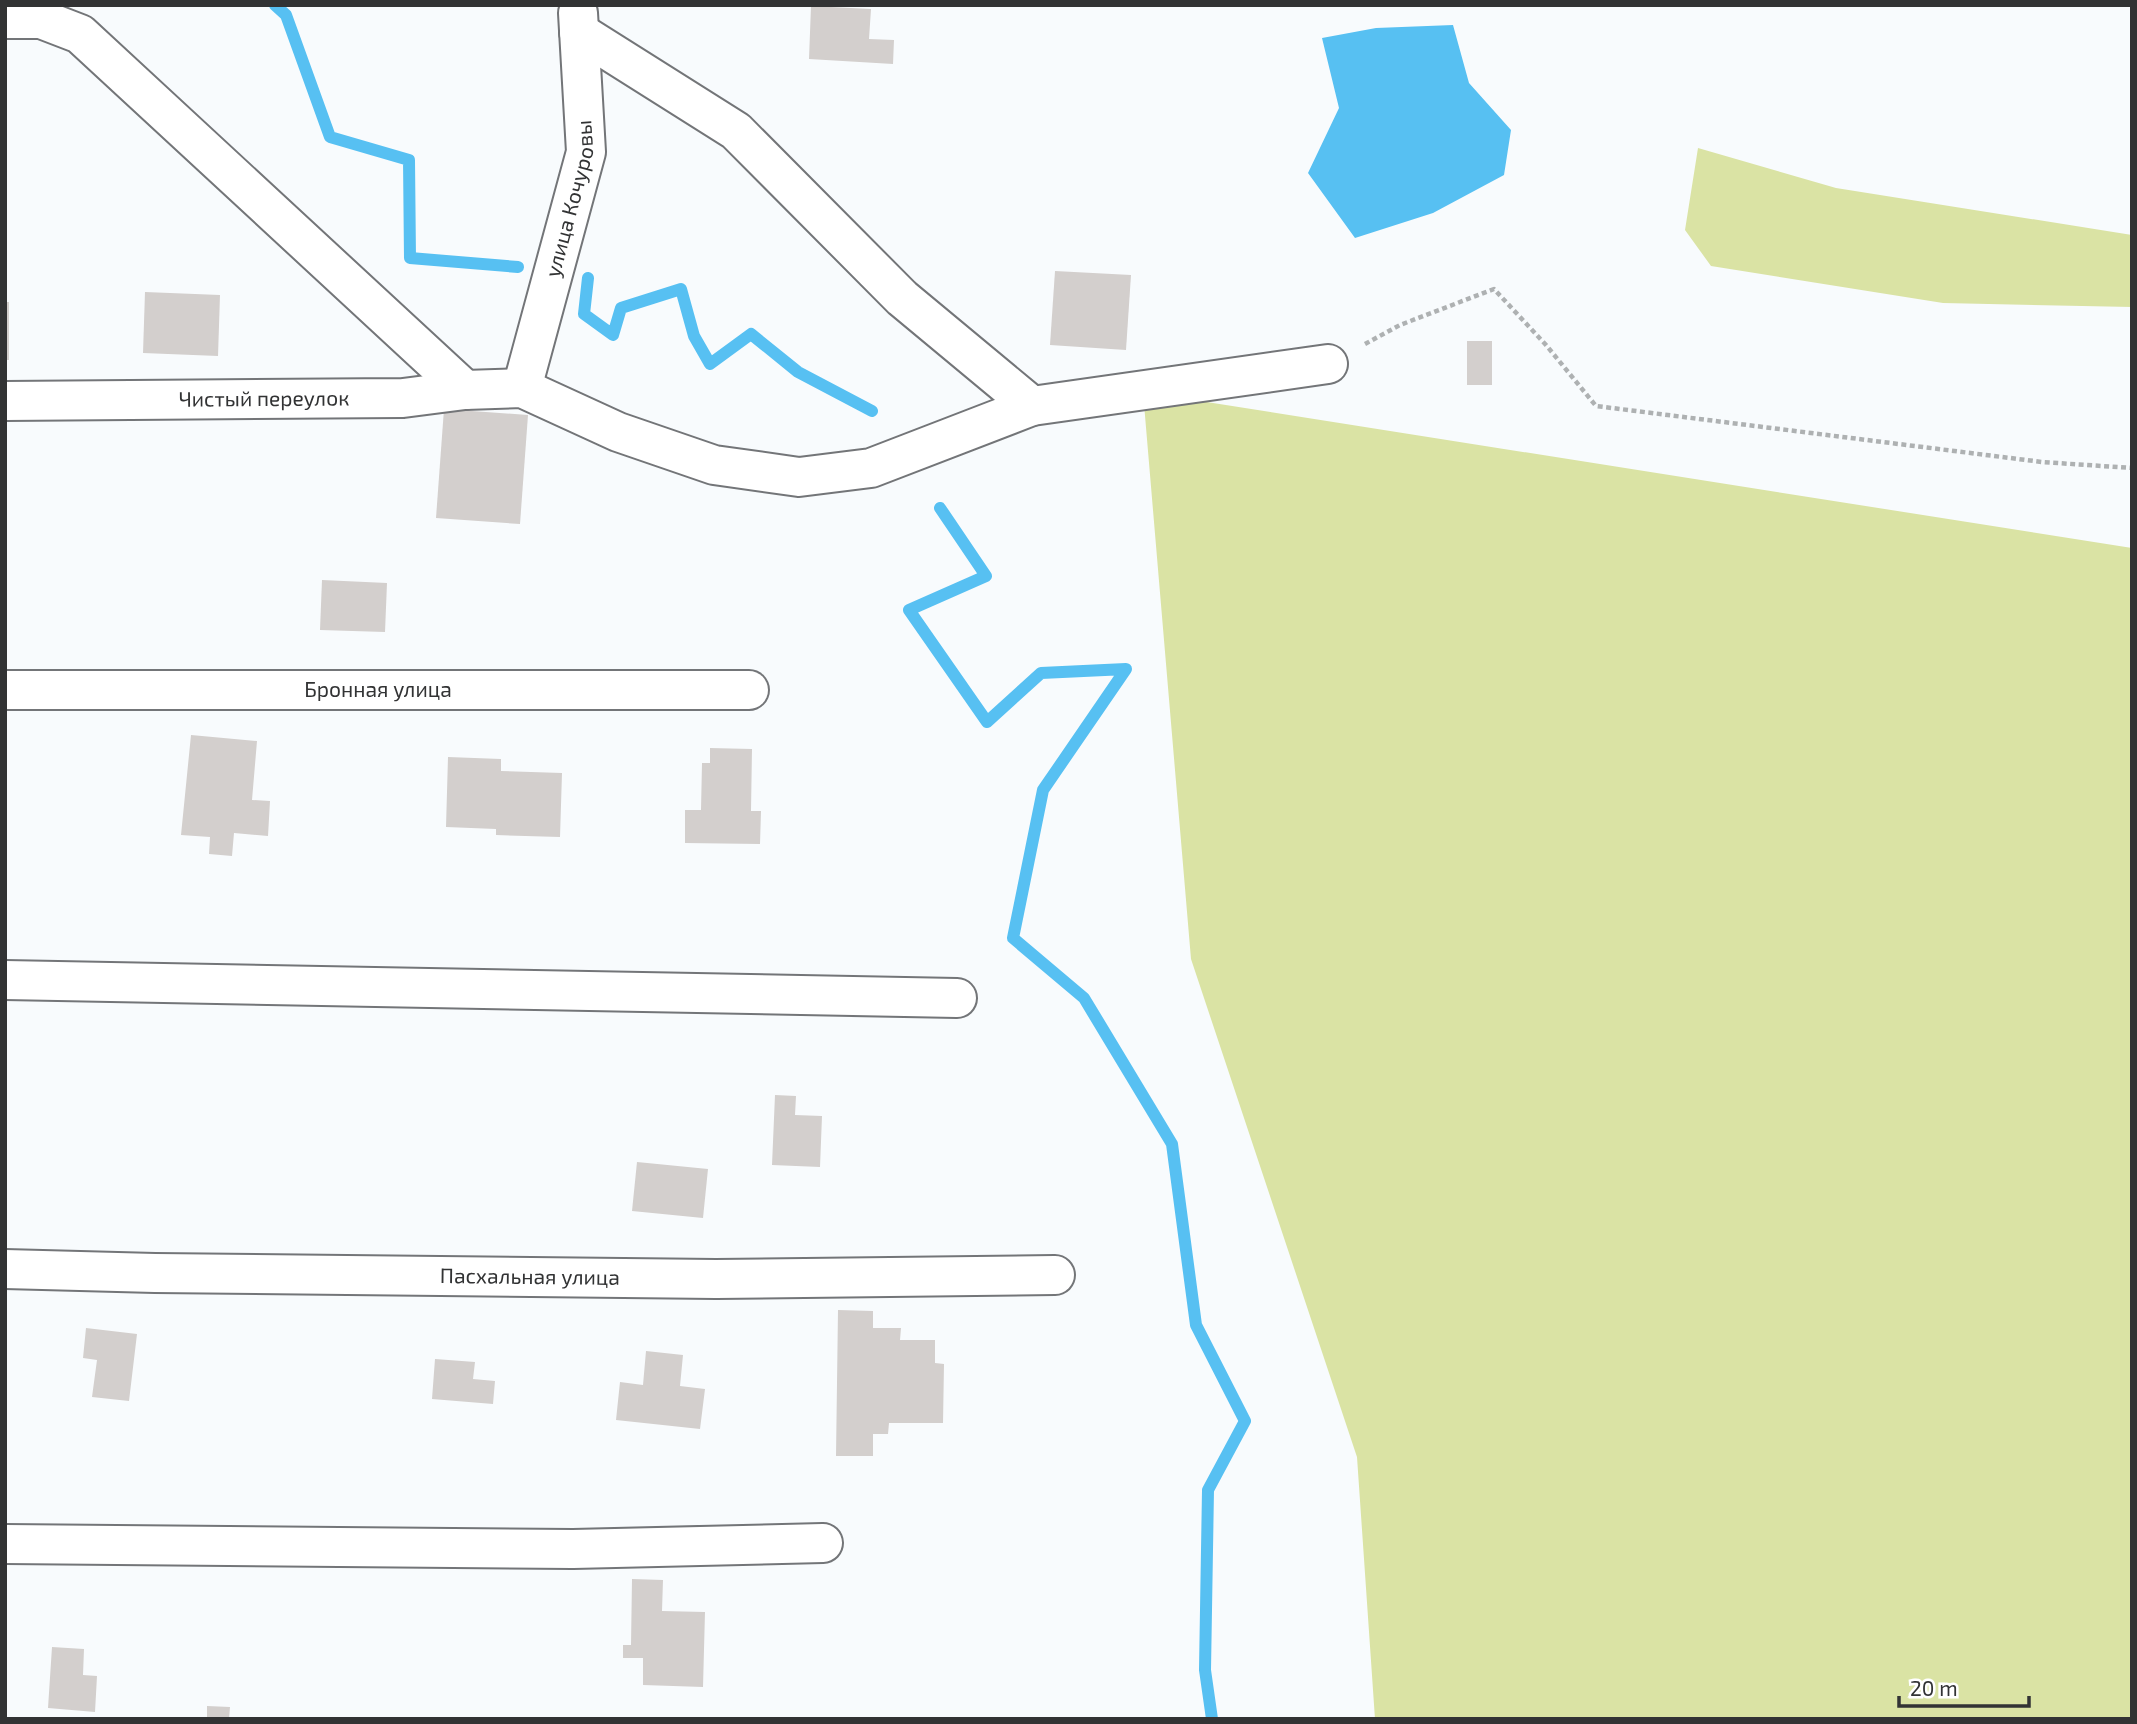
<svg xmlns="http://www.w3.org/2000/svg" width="2137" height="1724" viewBox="0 0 2137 1724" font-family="'Exo 2',sans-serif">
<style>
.green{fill:#dae3a4}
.water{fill:#57c0f2}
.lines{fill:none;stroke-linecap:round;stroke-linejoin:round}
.stream{stroke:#57c0f2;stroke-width:12}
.building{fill:#d3cfcd}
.minor-casing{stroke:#737578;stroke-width:42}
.path{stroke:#aeb1b2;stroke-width:4.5;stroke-dasharray:5 3.5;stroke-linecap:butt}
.minor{stroke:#fff;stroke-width:38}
.labels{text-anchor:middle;stroke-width:5;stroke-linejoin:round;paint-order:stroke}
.street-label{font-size:21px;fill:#323334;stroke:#fff}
</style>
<rect width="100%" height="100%" fill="#f8fbfd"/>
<g class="green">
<path d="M1698 148 1836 188 2132 235V307L1943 303 1711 266 1685 230Z"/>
<path d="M1143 392 2132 548V1719H1375L1357 1457 1191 959Z"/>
</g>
<path class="water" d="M1453 25 1469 83 1511 130 1504 175 1433 213 1355 238 1308 173 1339 108 1322 38 1376 28Z"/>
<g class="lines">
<g class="stream">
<path d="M275 5 286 15 330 137 409 160 410 258 518 267"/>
<path d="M588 278 584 314 613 335 621 308 681 289 694 336 710 364 751 334 798 372 872 411"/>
<path d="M940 508 986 576 909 610 987 722 1041 673 1126 669 1043 790 1013 938 1084 998 1172 1144 1196 1325 1245 1421 1208 1490 1205 1670 1212 1719"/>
</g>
</g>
<g class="building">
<path d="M811 6 871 9 869 39 894 40 893 64 809 59Z"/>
<path d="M1055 271 1131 275 1126 350 1050 345Z"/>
<path d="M145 292 220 295 218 356 143 353Z"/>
<rect x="5" y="302" width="4" height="58"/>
<rect x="1467" y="341" width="25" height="44"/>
<path d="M444 409 528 415 520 524 436 518Z"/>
<path d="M322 580 387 583 385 632 320 630Z"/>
<path d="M191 735 257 741 252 800 270 801 268 836 234 833 232 856 209 854 210 837 181 835Z"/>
<path d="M710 748 752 749 751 811H761L760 844 685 843V810H701L702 763H710Z"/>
<path d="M448 757 501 759V771L562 773 560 837 496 835V829L446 827Z"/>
<path d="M775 1095 796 1096 795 1115 822 1116 820 1167 772 1165Z"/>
<path d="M637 1162 708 1169 703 1218 632 1211Z"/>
<path d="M838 1310 873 1311V1328H901L900 1340H935V1363L944 1364 943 1423H889L888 1434H873V1456H836Z"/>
<path d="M86 1328 137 1334 129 1401 92 1397 97 1360 83 1358Z"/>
<path d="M646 1351 683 1355 680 1386 705 1389 700 1429 616 1420 620 1382 643 1385Z"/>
<path d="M435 1359 475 1362 473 1379 495 1381 493 1404 432 1399Z"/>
<path d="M632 1579 663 1580 662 1611 705 1612 703 1687 643 1685V1658H623V1645H631Z"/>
<path d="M52 1647 84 1649 83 1675 97 1676 95 1712 48 1708Z"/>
<path d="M207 1706 230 1707 229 1719H207Z"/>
</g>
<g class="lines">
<g class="minor-casing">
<g id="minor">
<path d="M5 19H41L80 34 465 390"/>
<path d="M579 32 736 131 902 298 1032 406 1328 364"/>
<path id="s1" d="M522 388 586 152 578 13"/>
<path id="s2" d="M5 401 403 398 465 390 522 388 618 432 714 465 799 477 871 468 1032 406"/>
<path id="s3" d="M5 690H749"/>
<path d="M5 980 957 998"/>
<path id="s4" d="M5 1269 155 1273 716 1279 1055 1275"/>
<path d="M5 1544 573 1549 823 1543"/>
</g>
</g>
<path class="path" d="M1365 344 1400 325 1494 289 1546 345 1596 406 2042 462 2132 468"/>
<use href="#minor" class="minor"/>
</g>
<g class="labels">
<g class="street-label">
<text dy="7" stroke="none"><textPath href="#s1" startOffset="196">улица Кочуровы</textPath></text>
<text dy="7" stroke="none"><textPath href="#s2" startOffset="259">Чистый переулок</textPath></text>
<text dy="7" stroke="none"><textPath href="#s3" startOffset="373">Бронная улица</textPath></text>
<text dy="7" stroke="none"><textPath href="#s4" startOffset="525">Пасхальная улица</textPath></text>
</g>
</g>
<rect width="2137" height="1724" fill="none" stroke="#323334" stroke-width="14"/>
<path d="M1899 1696v10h130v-10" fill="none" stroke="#323334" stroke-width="3.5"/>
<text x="1910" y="1696" font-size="21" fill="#323334" stroke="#ffffff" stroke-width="5" paint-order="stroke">20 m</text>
</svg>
